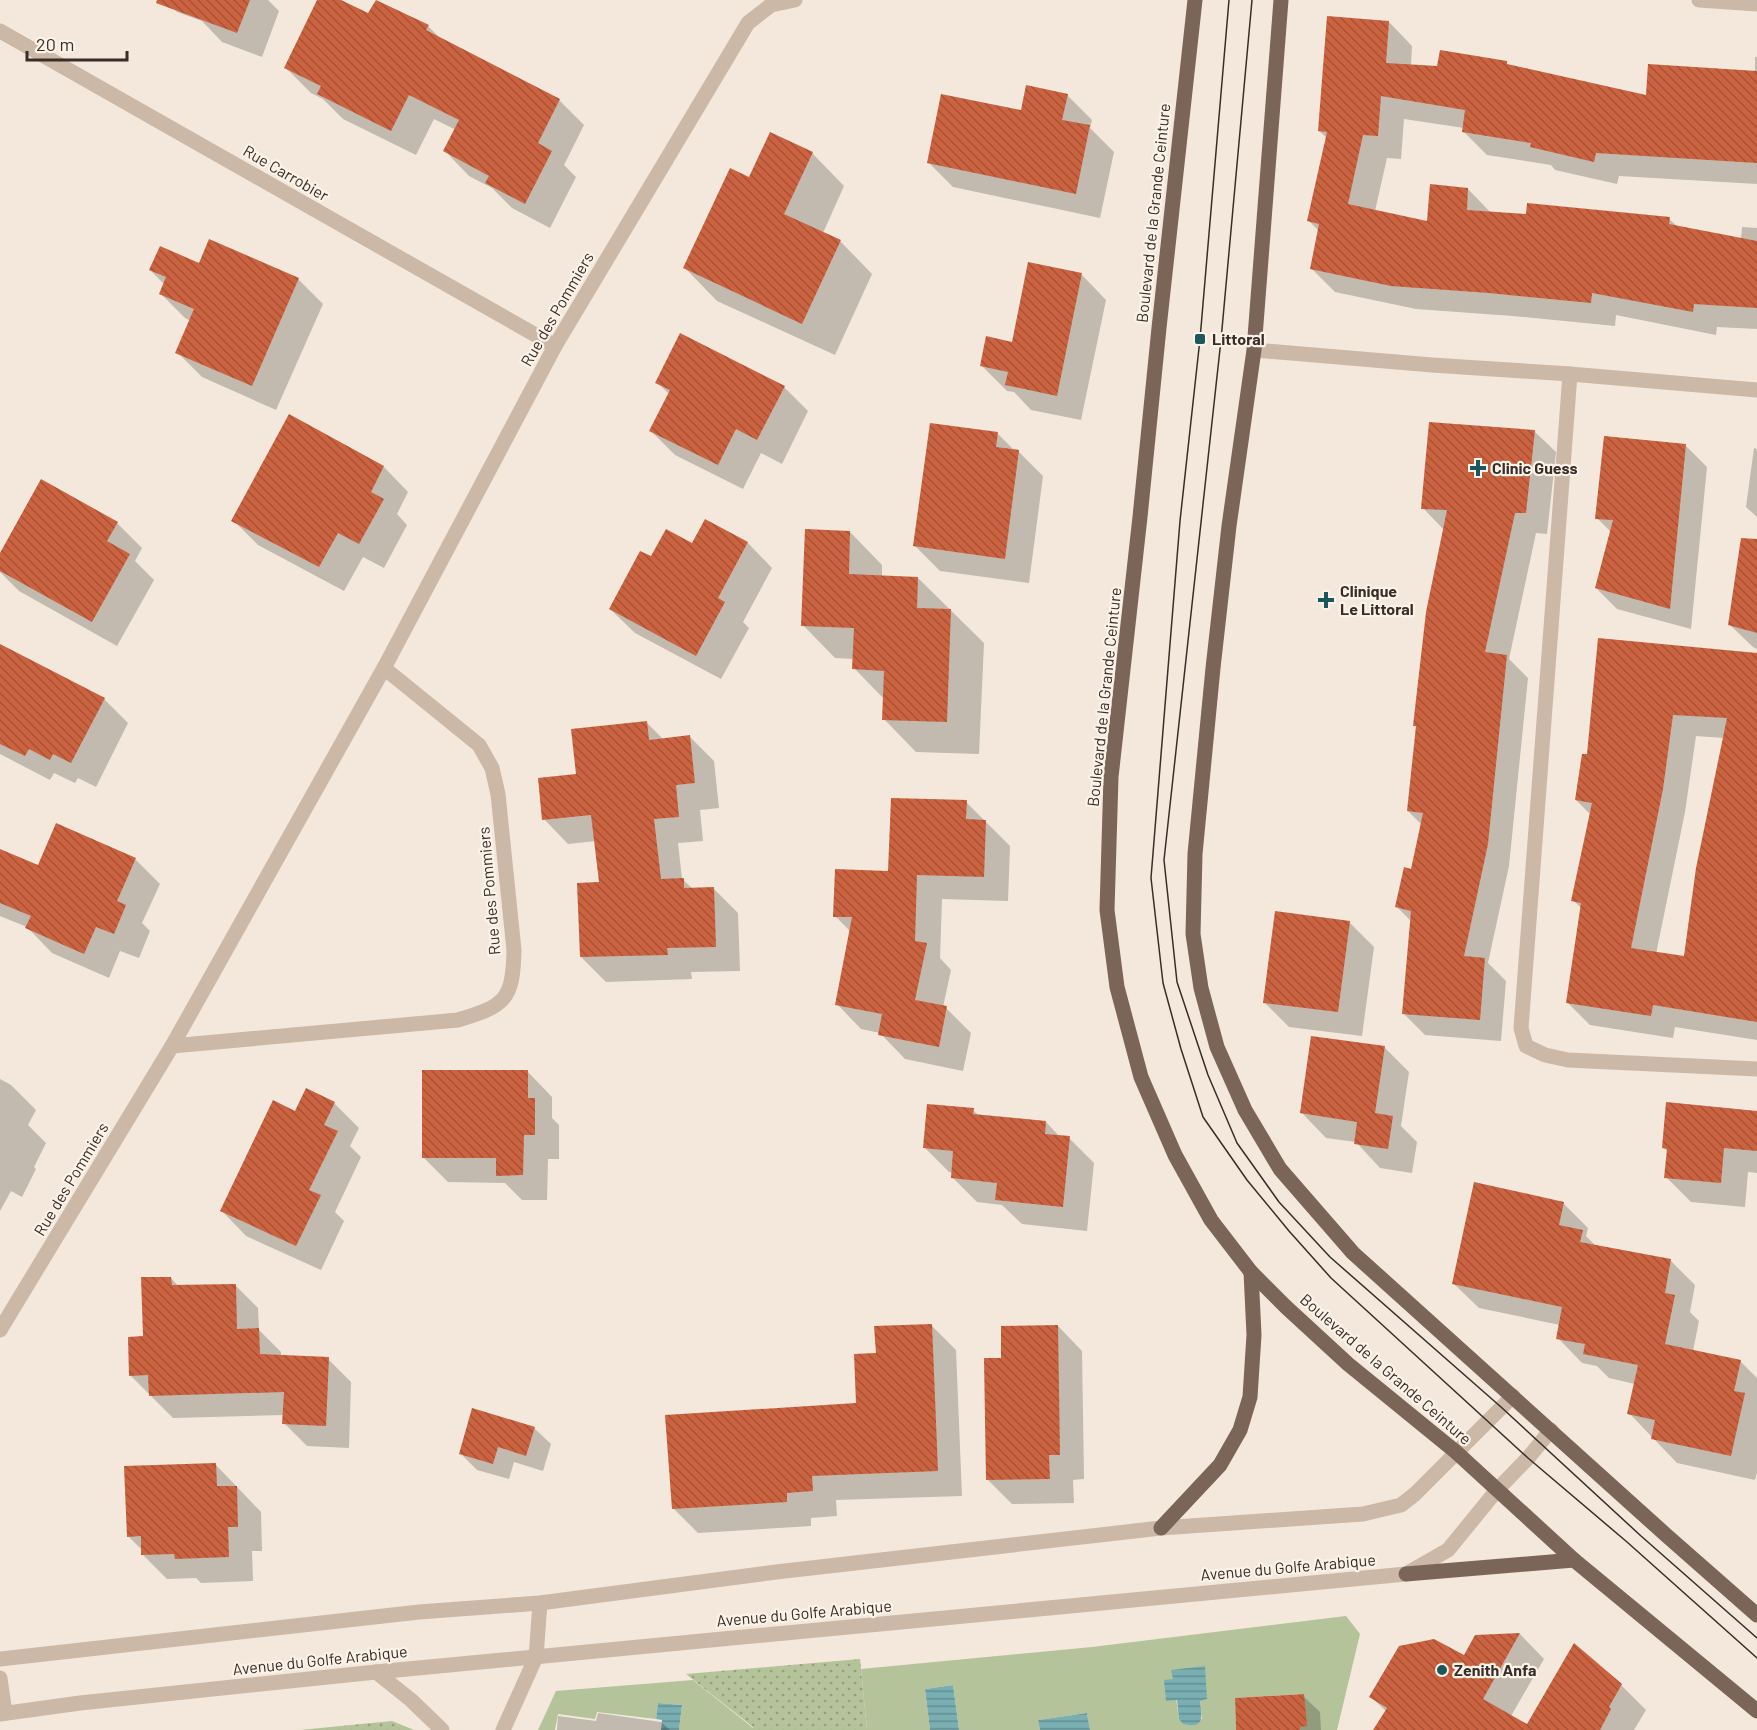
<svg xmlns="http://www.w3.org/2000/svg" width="1757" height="1730" viewBox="0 0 1757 1730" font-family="Barlow,sans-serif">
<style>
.grass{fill:url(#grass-dots)}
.garden{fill:#b5c39a;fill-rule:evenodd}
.water{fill:url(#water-rules)}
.shadow{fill:#0003;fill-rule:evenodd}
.building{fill:url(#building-back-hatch);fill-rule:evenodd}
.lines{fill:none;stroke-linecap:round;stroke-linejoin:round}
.minor{stroke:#ccb8a6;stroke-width:15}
.major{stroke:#7b6458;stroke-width:15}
.tram{stroke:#382d28;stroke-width:1.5}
.poi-dot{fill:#1b575c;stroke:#fbf2e8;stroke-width:2}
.labels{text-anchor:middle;stroke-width:4.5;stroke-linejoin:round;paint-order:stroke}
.street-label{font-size:16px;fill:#382d28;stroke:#fbf2e8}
.poi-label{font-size:16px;font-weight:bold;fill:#382d28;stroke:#fbf2e8;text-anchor:start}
</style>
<defs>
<pattern id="grass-dots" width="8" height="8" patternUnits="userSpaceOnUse" patternTransform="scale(1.5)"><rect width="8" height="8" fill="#b5c39a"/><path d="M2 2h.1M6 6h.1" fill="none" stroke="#949f7e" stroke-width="1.8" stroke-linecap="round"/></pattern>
<pattern id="water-rules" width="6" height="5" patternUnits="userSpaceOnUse" patternTransform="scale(1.5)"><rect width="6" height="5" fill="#79afb2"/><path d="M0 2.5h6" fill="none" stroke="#648f91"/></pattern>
<pattern id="building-back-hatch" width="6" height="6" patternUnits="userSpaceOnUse" patternTransform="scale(1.5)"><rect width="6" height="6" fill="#cc6340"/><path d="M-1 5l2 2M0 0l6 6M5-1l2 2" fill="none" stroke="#a75236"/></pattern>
</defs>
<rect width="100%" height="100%" fill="#f3e8db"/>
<g class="grass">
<path d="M860 1659 867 1730H753V1727L686 1674Z"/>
<path d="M392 1721 414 1730H300Z"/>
</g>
<g class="garden">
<path d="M1346 1616 1360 1634 1337 1730H1300L1303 1694 1235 1698 1236 1730H1090L1087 1713 1038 1720 1040 1730H959L953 1685 925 1689 930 1730H867L861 1669 1092 1647ZM1172 1670 1207 1699 1200 1700 1202 1719H1179Z"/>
<path d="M693 1680 753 1728V1730H679L682 1705 658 1703 656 1719 597 1712 595 1719 558 1714 555 1730H538L556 1691Z"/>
</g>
<g class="water">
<path d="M1205 1666 1207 1699 1200 1701C1202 1717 1205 1729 1183 1724L1179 1719 1177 1700 1166 1701 1164 1680 1173 1679 1171 1670Z"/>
<path d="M953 1685 959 1730H930L925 1689Z"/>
<path d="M658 1703 682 1705 679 1730H661L662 1720 656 1719Z"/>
<path d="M1087 1713 1090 1730H1040L1038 1720Z"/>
</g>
<g class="shadow">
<path d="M165 0H268L279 11 262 57 222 42 202 21 177 12Z"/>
<path d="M318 0H337L369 15 428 26 440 38 559 100 584 125 564 165 576 177 550 228 512 208 492 188 469 176 445 151 456 130 434 119 416 155 343 119 323 99 311 93 286 68Z"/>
<path d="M1389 22 1412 46 1411 66 1438 68 1506 63 1510 66 1648 97 1755 72V57H1757V184L1619 176 1617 184 1555 170 1551 165 1487 155 1463 131 1464 128 1404 119 1401 159 1387 158 1375 211 1429 223 1468 189 1491 213 1527 215 1669 219 1678 227 1741 239 1742 227 1757 228V329L1717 327 1716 335 1616 315 1615 326 1513 316 1416 309 1335 292 1311 268 1319 231 1309 221 1327 138 1319 131Z"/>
<path d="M1067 95 1092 120 1090 128 1114 152 1100 218 953 187 928 162 1022 112Z"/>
<path d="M812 153 844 186 823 233 840 241 872 274 835 355 717 301 685 268 750 179Z"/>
<path d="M1030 264 1082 275 1106 300 1081 420 1031 410 1014 392 1007 391 982 366 1013 343Z"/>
<path d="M199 265 298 279 323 304 276 410 202 377 177 352 191 321 185 318 160 293 164 284 150 270Z"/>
<path d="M657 382 784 387 808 411 782 464 761 453 743 489 675 455 651 431 669 394Z"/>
<path d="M289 416 384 467 408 492 397 514 407 525 384 568 363 557 344 591 258 545 233 520Z"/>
<path d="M1534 431 1556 452 1547 534 1536 533 1509 659 1528 678 1509 866 1488 963 1506 981 1501 1041 1425 1035 1404 1014 1411 921 1397 907 1412 871 1422 825 1408 811 1417 728 1415 725 1444 530 1423 508Z"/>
<path d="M997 433 1015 451H1018L1043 476 1029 583 940 571 915 546Z"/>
<path d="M1686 446 1707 467 1691 629 1617 609 1596 588 1611 532 1597 518Z"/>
<path d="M1754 448 1757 449V517L1746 507Z"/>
<path d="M42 481 118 524 142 548 135 561 154 580 117 646 19 591 0 572V556Z"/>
<path d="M706 521 748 543 772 568 743 622 749 628 721 679 635 633 610 609 651 558 693 545Z"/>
<path d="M850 532 882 565V577L918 578 984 643 979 754 916 752 884 719V699L854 668V659L835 658 803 625Z"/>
<path d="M1757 558V649L1753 647 1730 625Z"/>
<path d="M0 646 104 699 128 723 96 787 78 778 75 783 54 773 50 780 0 754Z"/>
<path d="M1757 650V1040L1675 1027 1673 1038 1590 1025 1568 1003 1582 909 1573 900 1591 815 1576 800 1589 756 1756 654ZM1696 736 1724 738 1686 958 1656 954 1685 812Z"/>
<path d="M646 722 663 739 689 736 714 761 719 808 700 810 703 841 678 843 682 879 693 889 713 888 738 913 740 971 691 972 692 979 606 982 581 957 600 883 596 841 568 844 544 819 577 776Z"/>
<path d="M966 802 1010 846 1008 901 942 899 940 958 951 970 943 1007 946 1008 971 1033 963 1071 905 1059 880 1033 861 1029 837 1004 851 932 835 916 890 873Z"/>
<path d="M0 851 39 867 135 859 160 884 142 923 150 931 139 958 120 951 109 978 52 953 27 927 0 916Z"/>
<path d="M1349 922 1374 947 1362 1036 1289 1027 1264 1002Z"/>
<path d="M1384 1047 1409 1072 1401 1126 1417 1142 1412 1173 1380 1168 1356 1142 1326 1138 1302 1113Z"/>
<path d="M528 1072 552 1097V1118L559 1125V1159H548L547 1200H522L505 1183 448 1182 424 1158Z"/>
<path d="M0 1079 11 1085 36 1110 28 1125 46 1143 34 1167 36 1169 22 1197 11 1191 0 1211Z"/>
<path d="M334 1103 359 1128 350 1146 361 1157 335 1212 344 1221 321 1270 246 1236 222 1211 296 1113Z"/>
<path d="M973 1110 979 1116 1046 1122 1060 1137 1069 1138 1094 1163 1087 1231 1022 1224 1002 1205 977 1202 952 1177 953 1173 949 1172 924 1147Z"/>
<path d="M1757 1113V1173L1748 1172 1745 1207 1691 1202 1666 1177 1668 1152 1663 1147Z"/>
<path d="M1563 1203 1588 1228 1586 1236 1596 1246 1670 1260 1695 1285 1690 1312 1699 1321 1693 1351 1740 1361 1757 1378V1472L1755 1480 1677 1463 1629 1413 1635 1384 1609 1378 1597 1366 1582 1363 1558 1338 1560 1325 1479 1308 1454 1284Z"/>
<path d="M171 1278 179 1287 235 1285 258 1308 259 1330 281 1352V1357L328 1359 351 1382 349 1448 307 1446 284 1423V1415L173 1418 130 1375 144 1338Z"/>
<path d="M931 1325 956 1350 962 1496 836 1500 837 1516 811 1518V1526L698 1533 673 1508 858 1404 877 1354Z"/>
<path d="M1058 1326 1082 1351 1084 1479 1073 1480 1074 1503 1012 1504 987 1479 1003 1359Z"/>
<path d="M534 1428 551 1444 543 1471 514 1462 509 1479 477 1470 460 1453Z"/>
<path d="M215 1464 261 1512 262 1551H252L253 1581 201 1583 196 1578 167 1579 142 1554V1550L128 1536Z"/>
<path d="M1520 1634 1544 1659 1511 1716 1528 1726 1621 1685 1646 1710 1634 1730H1375L1387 1712 1371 1697 1464 1657 1476 1636Z"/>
<path d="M1303 1696 1320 1712 1321 1730H1238Z"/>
<path d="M598 1713 661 1722 670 1730H557L558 1716 596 1721Z"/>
</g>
<g class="building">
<path d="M157 0H250L237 33 156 3Z"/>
<path d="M317 0H341L368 13 376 0 429 25 426 30 560 99 538 143 552 151 525 204 485 183 489 176 443 151 459 120 409 95 391 131 317 94 321 86 284 68Z"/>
<path d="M1327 16 1389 21 1386 63 1437 66 1440 50 1507 61V64L1646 95 1648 64 1757 71V163L1596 153 1594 162 1530 147 1531 143 1462 132 1465 110 1381 96 1378 136 1363 135 1348 204 1427 221 1430 184 1468 188 1467 210 1526 214 1527 203 1670 217 1669 224 1757 241V308L1694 304 1693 312 1592 293 1591 303 1489 293 1391 286 1310 269 1319 224 1307 221 1327 132 1318 131Z"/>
<path d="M1026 85 1068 94 1062 120 1090 125 1076 194 927 163 941 94 1021 110Z"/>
<path d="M770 132 813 152 784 214 841 240 802 324 683 268 730 168 749 177Z"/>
<path d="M209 239 299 278 252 386 175 353 194 309 159 294 166 277 149 270 160 246 199 263Z"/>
<path d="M1028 262 1082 273 1057 396 1005 385 1008 372 980 366 986 336 1012 342Z"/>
<path d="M680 333 785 386 757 440 736 429 718 465 649 431 670 390 655 383Z"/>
<path d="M289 414 384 466 371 492 384 499 359 544 338 533 319 567 231 521Z"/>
<path d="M1429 422 1535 430 1526 513H1515L1485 652 1507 655 1488 844 1464 956 1485 958 1480 1020 1402 1014 1411 911 1395 907 1404 867 1411 869 1423 813 1407 811 1416 726H1413L1426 612 1447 510 1421 509Z"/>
<path d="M930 423 998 432 996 447 1019 450 1005 559 913 546Z"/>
<path d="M1604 436 1686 444 1670 609 1595 588 1613 520 1595 519Z"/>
<path d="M41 479 118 522 107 541 130 554 92 622 0 571V553Z"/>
<path d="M705 519 748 542 718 598 725 602 696 656 609 609 640 551 651 556 666 529 692 543Z"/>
<path d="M805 529 850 531 849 574 918 577 917 608 951 609 947 722 882 720 884 671 852 669 854 628 801 626Z"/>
<path d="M1741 538 1757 539V633L1728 625Z"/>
<path d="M1598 638 1757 653V1022L1653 1005 1651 1016 1566 1003 1581 903 1571 901 1592 803 1575 800 1582 754H1587ZM1673 715 1727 718 1696 868 1684 956 1631 948 1663 789Z"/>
<path d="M0 644 105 698 71 763 53 754 50 760 29 749 25 756 0 744Z"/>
<path d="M647 721 649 740 690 735 695 783 676 785 679 817 654 819 661 879 684 878V888L714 887 716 947 667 948 668 955 580 957 577 883 599 882 591 815 542 820 538 778 576 774 571 729Z"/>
<path d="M891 798 967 800 966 819 986 820 984 877 917 875 915 941 927 943 915 1000 947 1006 939 1047 878 1035 882 1014 835 1005 852 917H833L835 869 888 871Z"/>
<path d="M56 823 136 858 117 901 126 905 114 934 96 927 84 954 25 928 31 916 0 903V849L38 865Z"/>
<path d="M1275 911 1350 921 1338 1012 1263 1003Z"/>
<path d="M1311 1036 1385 1046 1375 1113 1393 1116 1388 1149 1354 1144 1357 1122 1300 1113Z"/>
<path d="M422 1070H528V1098H535V1135H524L523 1175 496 1176V1158H422Z"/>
<path d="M306 1088 335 1102 324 1125 338 1131 309 1190 321 1195 296 1246 220 1211 273 1100 295 1111Z"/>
<path d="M1666 1102 1757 1111V1151L1724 1148 1721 1183 1664 1178 1667 1149 1662 1148Z"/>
<path d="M927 1104 974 1108 973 1114 1046 1121 1045 1134 1070 1136 1063 1207 995 1200 997 1183 951 1178 953 1151 923 1148Z"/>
<path d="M1474 1182 1564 1202 1559 1225 1583 1230 1580 1242 1671 1259 1665 1293 1675 1295 1665 1344 1741 1360 1734 1391 1745 1393 1731 1456 1651 1439 1655 1420 1627 1414 1638 1365 1583 1354 1585 1344 1556 1339 1562 1307 1452 1284Z"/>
<path d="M141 1277H171L172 1285 236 1284 237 1329 259 1328 260 1354 329 1357 326 1426 282 1424 284 1392 149 1396 148 1375 129 1376 128 1337 143 1336Z"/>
<path d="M932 1324 938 1471 812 1476 813 1491 787 1493V1502L672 1509 665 1415 856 1403 854 1354 876 1353 874 1326Z"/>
<path d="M1058 1325 1060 1455H1049L1050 1479 986 1480 984 1358H1001V1326Z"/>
<path d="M472 1408 535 1427 526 1456 498 1447 493 1464 459 1454Z"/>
<path d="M216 1463 217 1486H237L238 1527H228L229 1557 175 1559 174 1554 141 1555V1536L127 1537 124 1466Z"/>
<path d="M1520 1633 1483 1699 1527 1724 1574 1643 1622 1684 1609 1707 1611 1709 1600 1730H1373L1387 1708 1369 1697 1399 1646 1434 1639 1464 1655 1475 1635Z"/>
<path d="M1304 1694 1307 1726 1300 1727V1730H1236L1235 1698Z"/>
</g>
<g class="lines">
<g class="minor">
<path d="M1699 0 1757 4"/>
<path d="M0 31 555 346"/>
<path d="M1254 350 1432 365 1570 374 1757 390"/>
<path d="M1570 374 1521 1028 1526 1046 1545 1055 1568 1060 1757 1069"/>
<path d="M172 1046 458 1020C505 1006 513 1000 514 950L498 794 492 768 479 745 384 668"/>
<path d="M0 1330 172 1046 384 668 555 346 748 23 771 5 795 0"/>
<path d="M0 1659 419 1612 540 1603 776 1572 1161 1528 1363 1514 1401 1505 1415 1494 1513 1396"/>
<path d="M376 1672 411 1700 442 1730"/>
<path d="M0 1678 5 1713"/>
<path d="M0 1714 80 1703 376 1672 1406 1574 1448 1550 1497 1490 1528 1458 1551 1430"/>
<path d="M503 1730 536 1657 540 1603"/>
</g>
<g class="major">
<path d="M1195 0 1159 328 1140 517 1111 777 1107 910 1117 987 1141 1077 1175 1155 1211 1220 1251 1272 1286 1307 1348 1364 1456 1452 1574 1560 1757 1711"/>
<path d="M1281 0 1254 350 1229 526 1213 668 1195 854 1193 934 1201 988 1217 1047 1245 1110 1280 1169 1353 1253 1666 1535 1757 1615"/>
<path d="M1161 1528 1220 1465 1240 1430 1250 1397 1254 1335 1251 1272"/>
<path d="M1406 1574 1574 1560"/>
</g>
<g class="tram">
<path d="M1229 0 1200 339 1180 521 1151 878 1163 983 1181 1049 1203 1117 1247 1180 1289 1231 1331 1278 1528 1458 1627 1542 1757 1658"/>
<path d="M1252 0 1221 340 1164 860 1177 982 1208 1075 1237 1143 1279 1202 1330 1257 1501 1407 1641 1536 1757 1638"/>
</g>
</g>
<g class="poi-dot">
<rect x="1194" y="333" width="12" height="12" rx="3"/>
<path d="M1475 459h6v6h6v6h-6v6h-6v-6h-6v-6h6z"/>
<path d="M1323 591h6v6h6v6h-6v6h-6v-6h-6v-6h6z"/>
<circle cx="1442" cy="1670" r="6"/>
</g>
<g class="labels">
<g class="street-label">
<text transform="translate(286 173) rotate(30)" y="6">Rue Carrobier</text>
<text transform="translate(1153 213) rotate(-84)" y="6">Boulevard de la Grande Ceinture</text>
<text transform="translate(557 309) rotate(-60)" y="6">Rue des Pommiers</text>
<text transform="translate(1104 697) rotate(-84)" y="6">Boulevard de la Grande Ceinture</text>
<text transform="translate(489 891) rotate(-95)" y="6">Rue des Pommiers</text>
<text transform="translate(71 1179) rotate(-59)" y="6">Rue des Pommiers</text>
<text transform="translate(1386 1369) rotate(41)" y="6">Boulevard de la Grande Ceinture</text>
<text transform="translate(1288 1567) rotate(-5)" y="6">Avenue du Golfe Arabique</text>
<text transform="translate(804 1613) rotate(-5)" y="6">Avenue du Golfe Arabique</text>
<text transform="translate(320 1660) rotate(-6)" y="6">Avenue du Golfe Arabique</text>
</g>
<g class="poi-label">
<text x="1212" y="345">Littoral</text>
<text x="1492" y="474">Clinic Guess</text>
<text x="1340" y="597">Clinique<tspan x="1340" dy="18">Le Littoral</tspan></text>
<text x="1454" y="1676">Zenith Anfa</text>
</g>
</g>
<path d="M27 51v9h100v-9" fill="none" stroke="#382d28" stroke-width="3"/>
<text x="36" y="51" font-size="18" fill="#382d28" stroke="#fbf2e8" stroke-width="4.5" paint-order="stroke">20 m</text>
</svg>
